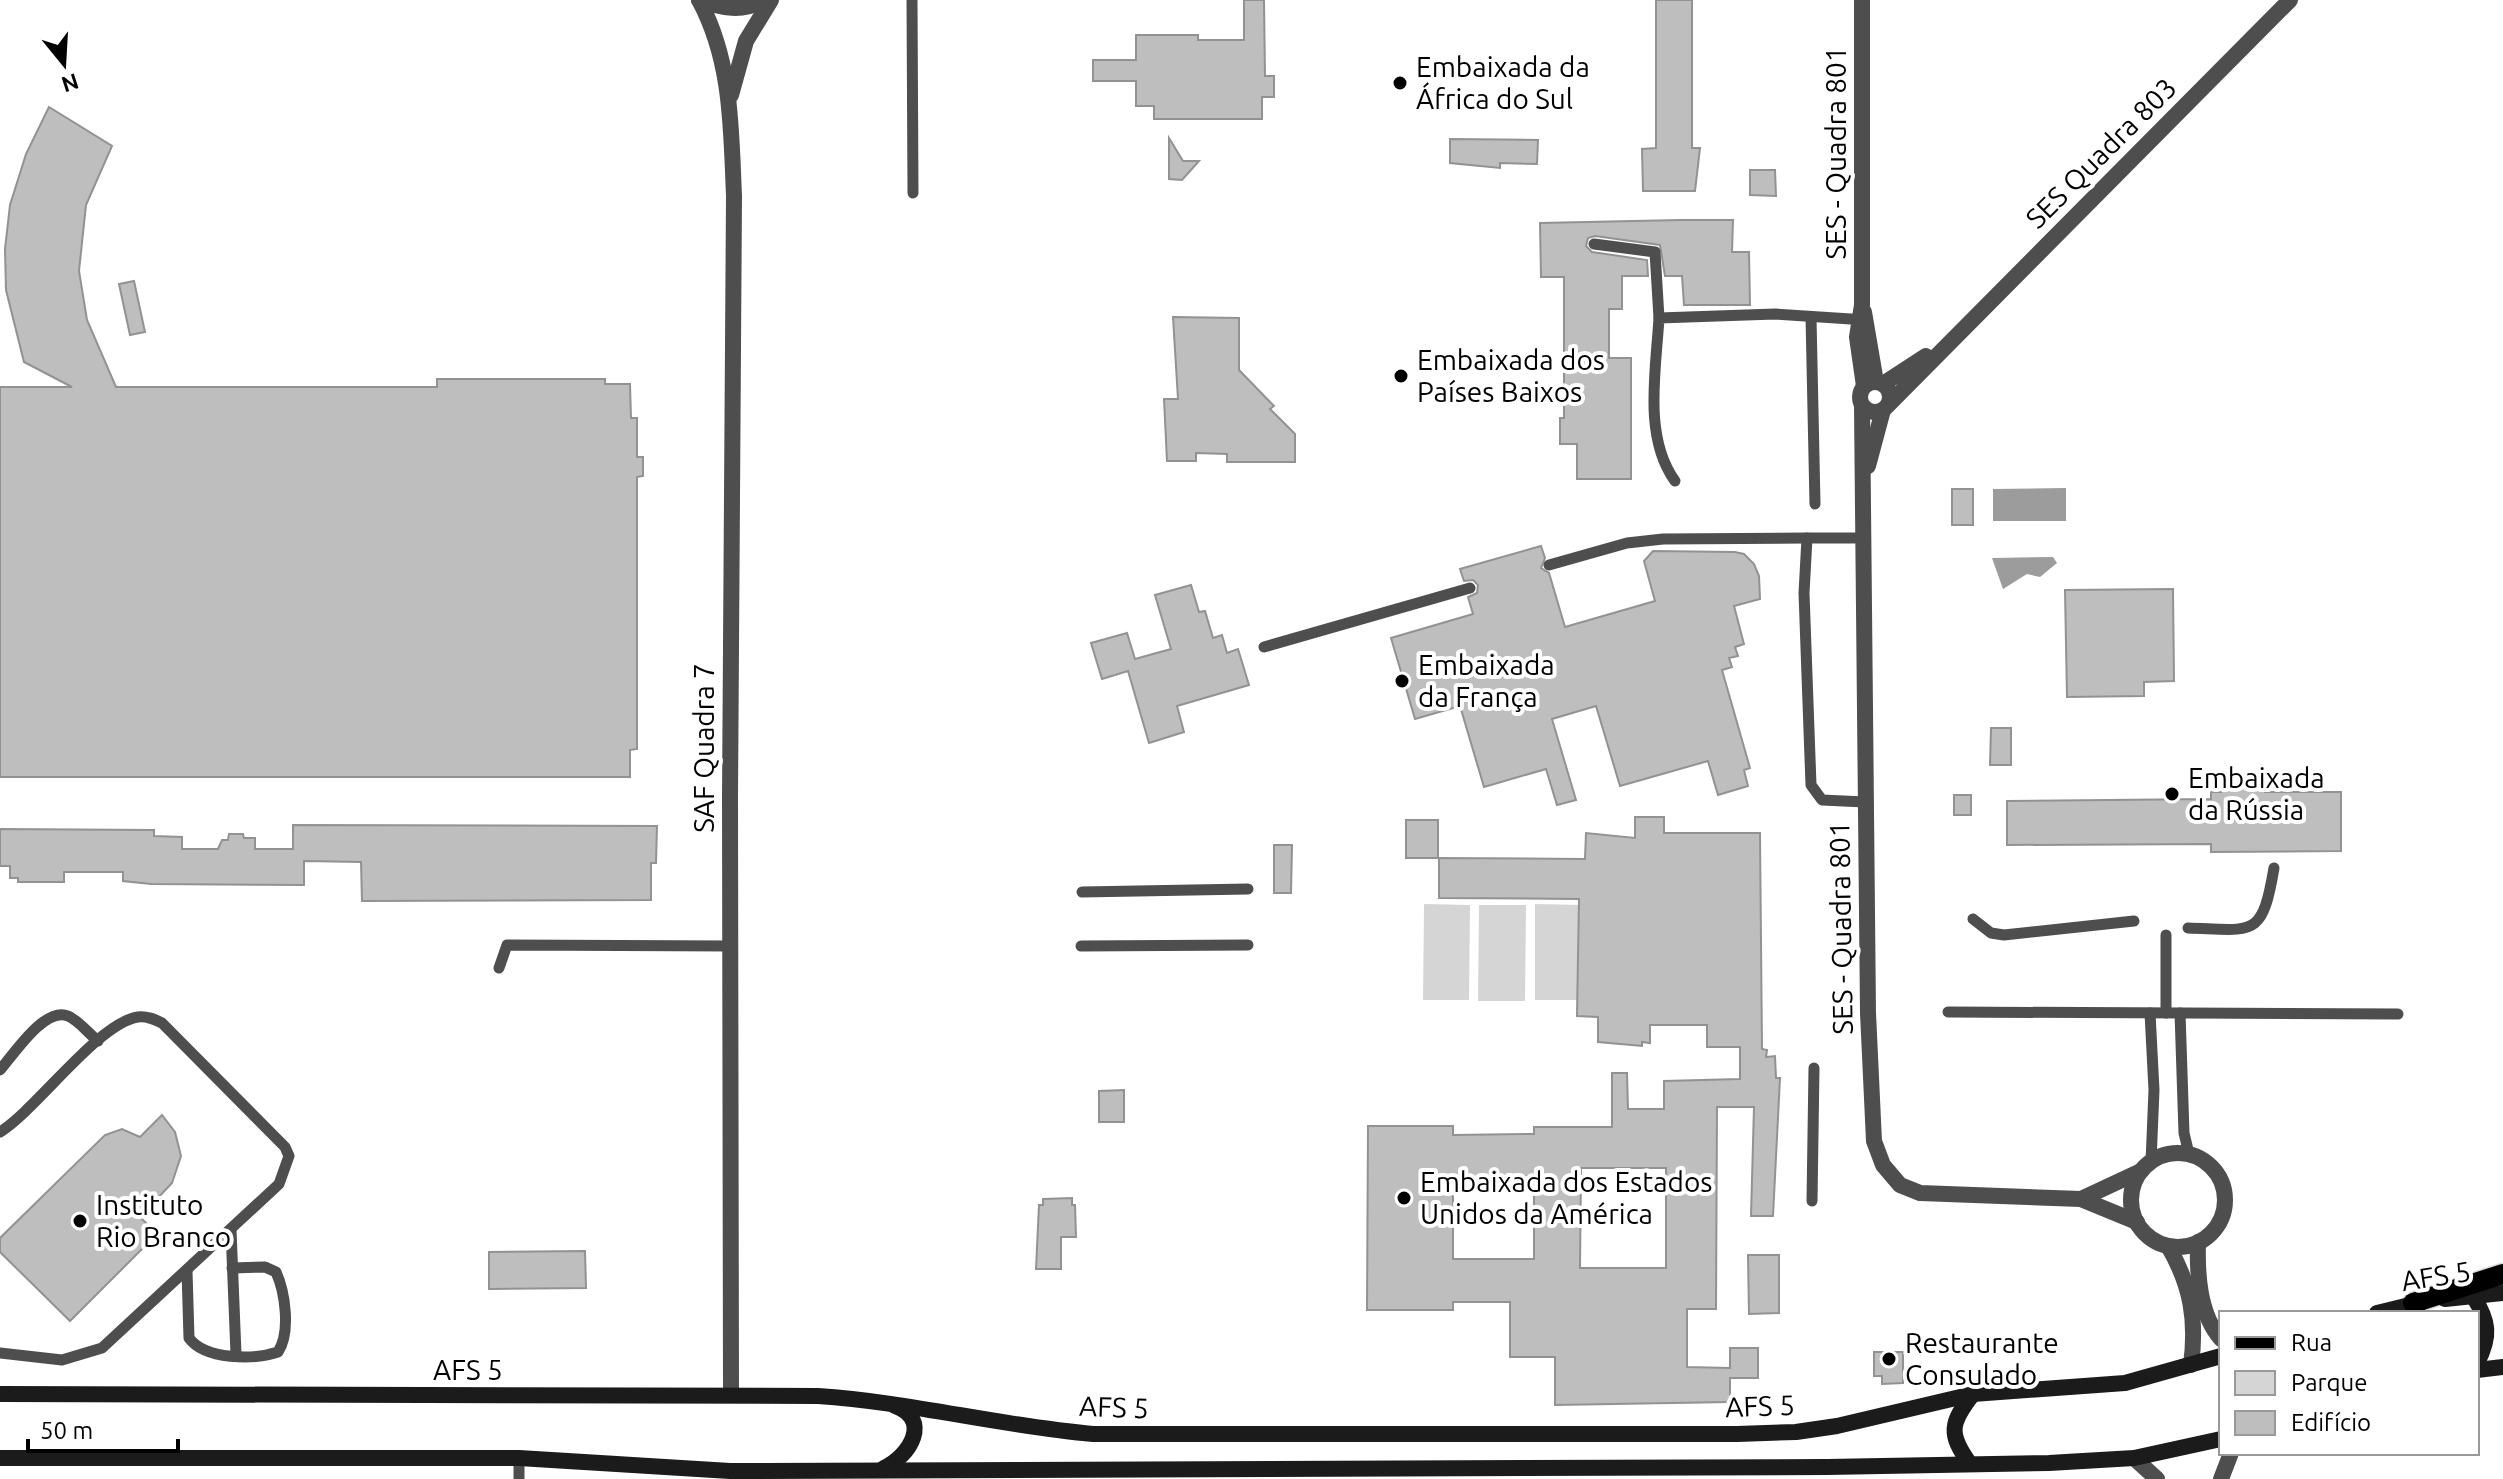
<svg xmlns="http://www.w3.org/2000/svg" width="2503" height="1479" viewBox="0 0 2503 1479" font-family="Ubuntu,sans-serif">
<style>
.green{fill:#d5d5d5}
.water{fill:#9c9c9c}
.building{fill:#bebebe;stroke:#929292;stroke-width:2;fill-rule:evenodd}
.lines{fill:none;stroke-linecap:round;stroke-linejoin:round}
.primary-casing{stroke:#dbdbdb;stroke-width:23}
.service{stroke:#4e4e4e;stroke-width:11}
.tertiary{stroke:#4e4e4e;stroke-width:16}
.secondary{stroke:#1b1b1b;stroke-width:16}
.primary{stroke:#000;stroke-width:20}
.poi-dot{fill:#000;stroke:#fff;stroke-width:3}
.labels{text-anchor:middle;stroke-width:8;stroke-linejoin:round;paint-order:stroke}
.poi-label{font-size:28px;fill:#000;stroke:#fff;text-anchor:start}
.street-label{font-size:28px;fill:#000;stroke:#fff}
</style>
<rect width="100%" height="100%" fill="#fff"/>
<g class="green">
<path d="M1424 904 1470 905 1469 1000H1423Z"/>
<path d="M1535 904 1582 905 1581 1000H1535Z"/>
<path d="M1479 905H1526L1525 1001H1478Z"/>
</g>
<g class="water">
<path d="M2066 488V521H1993V489Z"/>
<path d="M2053 557 2057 563 2040 577 2027 574 2003 589 1992 558Z"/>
</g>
<g class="building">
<path d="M1244 0H1264L1265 76H1274V97H1262V119H1154V106H1136V81H1093V60H1136V35H1198V40H1244Z"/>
<path d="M1656 0H1692V148H1700L1695 191H1643L1642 149 1656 148Z"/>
<path d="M49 107 112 146 86 205 79 271 87 320 116 387H437V379H605V384H630L631 418H637V457H643V476L637 477V749L630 750V777H0V387H72L24 362 6 290 5 249 10 205 26 154Z"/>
<path d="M1169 138 1183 161H1199L1182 180 1169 179Z"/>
<path d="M1450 139 1538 140 1537 164 1500 163V168L1450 163Z"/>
<path d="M1750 170H1775L1776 196 1750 195Z"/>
<path d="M1681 220H1733L1732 252H1749L1750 305H1684L1682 276H1665L1660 245 1595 236 1588 238 1586 246 1592 252 1647 260 1648 276H1622V309H1609V358H1631V479H1577V444H1560V418H1564V277H1541L1540 223Z"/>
<path d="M134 281 145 332 130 335 119 284Z"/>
<path d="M1173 317 1239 318V370L1274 406 1270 409 1295 434V462H1227V454L1196 453V461H1167L1164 399H1178Z"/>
<rect x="1952" y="489" width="21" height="36"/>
<path d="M1541 546 1545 558 1541 568 1549 573 1565 627 1655 601 1644 561 1653 551 1735 552 1744 554 1754 564 1759 576 1760 599 1734 606 1744 644 1735 647 1738 656 1729 658 1732 667 1722 670 1750 768 1744 770 1748 786 1718 795 1708 761 1620 786 1596 706 1552 719 1576 800 1557 805 1546 769 1484 787 1460 706 1415 719 1391 638 1473 614 1468 597 1477 593 1478 585 1473 580 1464 581 1460 569Z"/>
<path d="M1191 585 1199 612 1205 611 1213 638 1222 635 1227 653 1238 649 1249 685 1177 706 1184 732 1149 743 1128 671 1102 679 1091 643 1127 633 1135 659 1171 649 1155 595Z"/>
<path d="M2173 589 2174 681 2144 682V696L2067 697 2065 590Z"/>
<path d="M1991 728H2011V765H1990Z"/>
<path d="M2221 778H2265V792H2341V851L2211 852V844L2007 845V801L2211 799V792H2221Z"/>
<rect x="1954" y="795" width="17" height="20"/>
<path d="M1635 817H1664V833H1760L1762 1049 1767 1050 1766 1057 1775 1056 1776 1078H1780L1773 1216H1751L1754 1107H1717L1716 1309H1687V1367L1730 1368V1348H1758V1378H1730V1402L1555 1405V1357H1510V1302H1453V1310H1367L1368 1126H1453V1135L1534 1134V1127H1612V1073H1627L1628 1109H1664V1081L1740 1079V1047H1707V1025H1650V1043L1642 1042V1046L1598 1042V1017L1577 1016 1579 899 1439 898V858L1585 859 1586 833 1635 838ZM1581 1168H1666V1268H1580ZM1534 1176V1259H1453V1177Z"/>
<rect x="1406" y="820" width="32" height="38"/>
<path d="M293 825 657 826 656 863H651V900L362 901 361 862 304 861V885L151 884 123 881V872H64V882H18V878H10V866H0V829L154 830V836L182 837V849H218L222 840H228L229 834H243L244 838H255V849H293Z"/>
<path d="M1274 845H1292L1291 893H1274Z"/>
<path d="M1124 1090V1122H1099V1091Z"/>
<path d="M162 1115 175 1132 181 1156 172 1183 140 1217 157 1234 70 1321 0 1252V1238L105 1135 122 1129 140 1137Z"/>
<path d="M1072 1198V1205H1075L1076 1237H1061V1269H1036L1039 1205H1043V1199Z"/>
<path d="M585 1251 586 1288 489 1289V1252Z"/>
<path d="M1748 1255H1779V1313L1749 1314Z"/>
<path d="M1874 1352H1903V1383L1882 1384V1376H1874Z"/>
</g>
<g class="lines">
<g class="primary-casing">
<path id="primary" d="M2413 1303 2503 1274"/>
</g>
<g class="service">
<path d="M912 0 913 193"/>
<path d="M1594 244 1655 252 1659 318"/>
<path d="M1811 317 1815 504"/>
<path d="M1675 481C1643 437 1656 370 1659 318L1775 314 1866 320"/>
<path d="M1864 538H1807L1804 593 1811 785 1822 800 1865 802"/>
<path d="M1549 565 1627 543 1663 539 1807 538"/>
<path d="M1264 647 1470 588"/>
<path d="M1082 892 1248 889"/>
<path d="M1973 919 1991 933 2004 935 2134 921"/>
<path d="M2188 928C2254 930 2262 939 2274 868"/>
<path d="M1081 946 1248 945"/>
<path d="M499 968 507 945 730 946"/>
<path d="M1948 1012 2398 1014"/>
<path d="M2150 1013 2154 1090 2151 1162"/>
<path d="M2166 1013V935"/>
<path d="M2180 1013 2184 1133 2189 1154"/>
<path d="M0 1070C14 1054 45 1006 68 1016 78 1020 89 1034 98 1041"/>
<path d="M0 1132C38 1108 98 1023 138 1017 147 1016 154 1019 162 1023L285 1147 289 1156 279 1184 102 1348 62 1360 0 1353"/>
<path d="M1812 1201 1814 1068"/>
<path d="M231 1230 236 1354"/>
<path d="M187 1271 189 1338C205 1360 254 1360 278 1352 291 1332 285 1292 276 1272L265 1267 232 1268"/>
<path d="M519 1458V1479"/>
</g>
<g class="tertiary">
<path d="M699 0C732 61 731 128 734 196L730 797 731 1395"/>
<path d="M699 0C721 8 743 13 763 0"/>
<path d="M1862 0V305L1857 337 1864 386"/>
<path d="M731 95 746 41 771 0"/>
<path d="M1864 312 1876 382"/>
<circle cx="1875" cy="397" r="15"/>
<path d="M1883 384 1926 356"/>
<path d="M1889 404 2290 0"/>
<path d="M1862 406 1868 1013 1874 1141 1883 1165 1900 1185 1920 1193 2081 1199 2137 1222"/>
<path d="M1868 466 1883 410"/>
<circle cx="2178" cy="1200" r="47"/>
<path d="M2081 1199 2141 1171"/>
<path d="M2198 1242C2197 1274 2199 1314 2221 1339"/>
<path d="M2168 1246C2191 1285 2197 1320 2191 1365"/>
<path d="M2134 1458 2157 1479"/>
<path d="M2221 1479 2231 1453"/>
</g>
<g class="secondary">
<path d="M2473 1296C2489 1321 2491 1336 2477 1363"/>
<path d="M2445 1299 2503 1293"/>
<path d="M2377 1313 2422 1302"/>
<path d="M2477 1370 2503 1367"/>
<path d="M0 1394 818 1396C910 1402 1000 1426 1093 1434H1737L1796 1432 1837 1426 1973 1394 2125 1383 2221 1356"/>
<path d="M0 1458H519L730 1471 1827 1467 2049 1463 2134 1458 2221 1439"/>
<path d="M1970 1464C1948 1434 1950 1423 1973 1394"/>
<path d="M884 1468C910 1456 932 1419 895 1406"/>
</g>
<use href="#primary" class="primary"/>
</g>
<g class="poi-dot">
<circle cx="1400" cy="83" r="8"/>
<circle cx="1401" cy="376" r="8"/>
<circle cx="1402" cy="681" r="8"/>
<circle cx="2172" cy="794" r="8"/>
<circle cx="1404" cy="1198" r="8"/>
<circle cx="80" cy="1221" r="8"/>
<circle cx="1889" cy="1359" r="8"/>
</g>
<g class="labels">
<g class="poi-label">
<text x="1416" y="77">Embaixada da<tspan x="1416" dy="32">África do Sul</tspan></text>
<text x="1417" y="370">Embaixada dos<tspan x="1417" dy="32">Países Baixos</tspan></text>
<text x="1418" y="675">Embaixada<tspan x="1418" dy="32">da França</tspan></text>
<text x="2188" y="788">Embaixada<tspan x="2188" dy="32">da Rússia</tspan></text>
<text x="1420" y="1192">Embaixada dos Estados<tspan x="1420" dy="32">Unidos da América</tspan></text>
<text x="96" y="1215">Instituto<tspan x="96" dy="32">Rio Branco</tspan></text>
<text x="1905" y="1353">Restaurante<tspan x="1905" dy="32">Consulado</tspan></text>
</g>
<g class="street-label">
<text transform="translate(1836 153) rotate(-90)" y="10">SES - Quadra 801</text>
<text transform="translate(2101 153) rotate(-45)" y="10">SES Quadra 803</text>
<text transform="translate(704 748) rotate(-90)" y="10">SAF Quadra 7</text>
<text transform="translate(1841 928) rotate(-91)" y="10">SES - Quadra 801</text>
<text transform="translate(2436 1276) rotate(-9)" y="10">AFS 5</text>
<text x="468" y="1380">AFS 5</text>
<text transform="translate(1760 1406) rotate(-2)" y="10">AFS 5</text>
<text transform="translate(1114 1407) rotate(2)" y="10">AFS 5</text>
</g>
</g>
<rect x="2219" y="1311" width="260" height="144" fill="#ffffff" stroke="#999999" stroke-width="2"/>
<rect x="2235" y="1337" width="40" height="12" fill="#000000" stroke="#999999" stroke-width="2"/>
<text x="2291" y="1351" font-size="24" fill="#000000">Rua</text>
<rect x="2235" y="1371" width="40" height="24" fill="#d5d5d5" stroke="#999999" stroke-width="2"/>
<text x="2291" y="1391" font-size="24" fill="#000000">Parque</text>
<rect x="2235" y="1411" width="40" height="24" fill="#bebebe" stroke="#999999" stroke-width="2"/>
<text x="2291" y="1431" font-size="24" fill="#000000">Edifício</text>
<g transform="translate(64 64) rotate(162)" stroke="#ffffff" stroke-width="6" paint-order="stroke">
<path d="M0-6L14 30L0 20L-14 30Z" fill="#000000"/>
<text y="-12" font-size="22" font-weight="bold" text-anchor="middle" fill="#000000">N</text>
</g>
<path d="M28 1439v12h150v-12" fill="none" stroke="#000000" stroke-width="4"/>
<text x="40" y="1439" font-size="24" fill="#000000" stroke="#ffffff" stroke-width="6" paint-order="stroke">50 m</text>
</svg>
